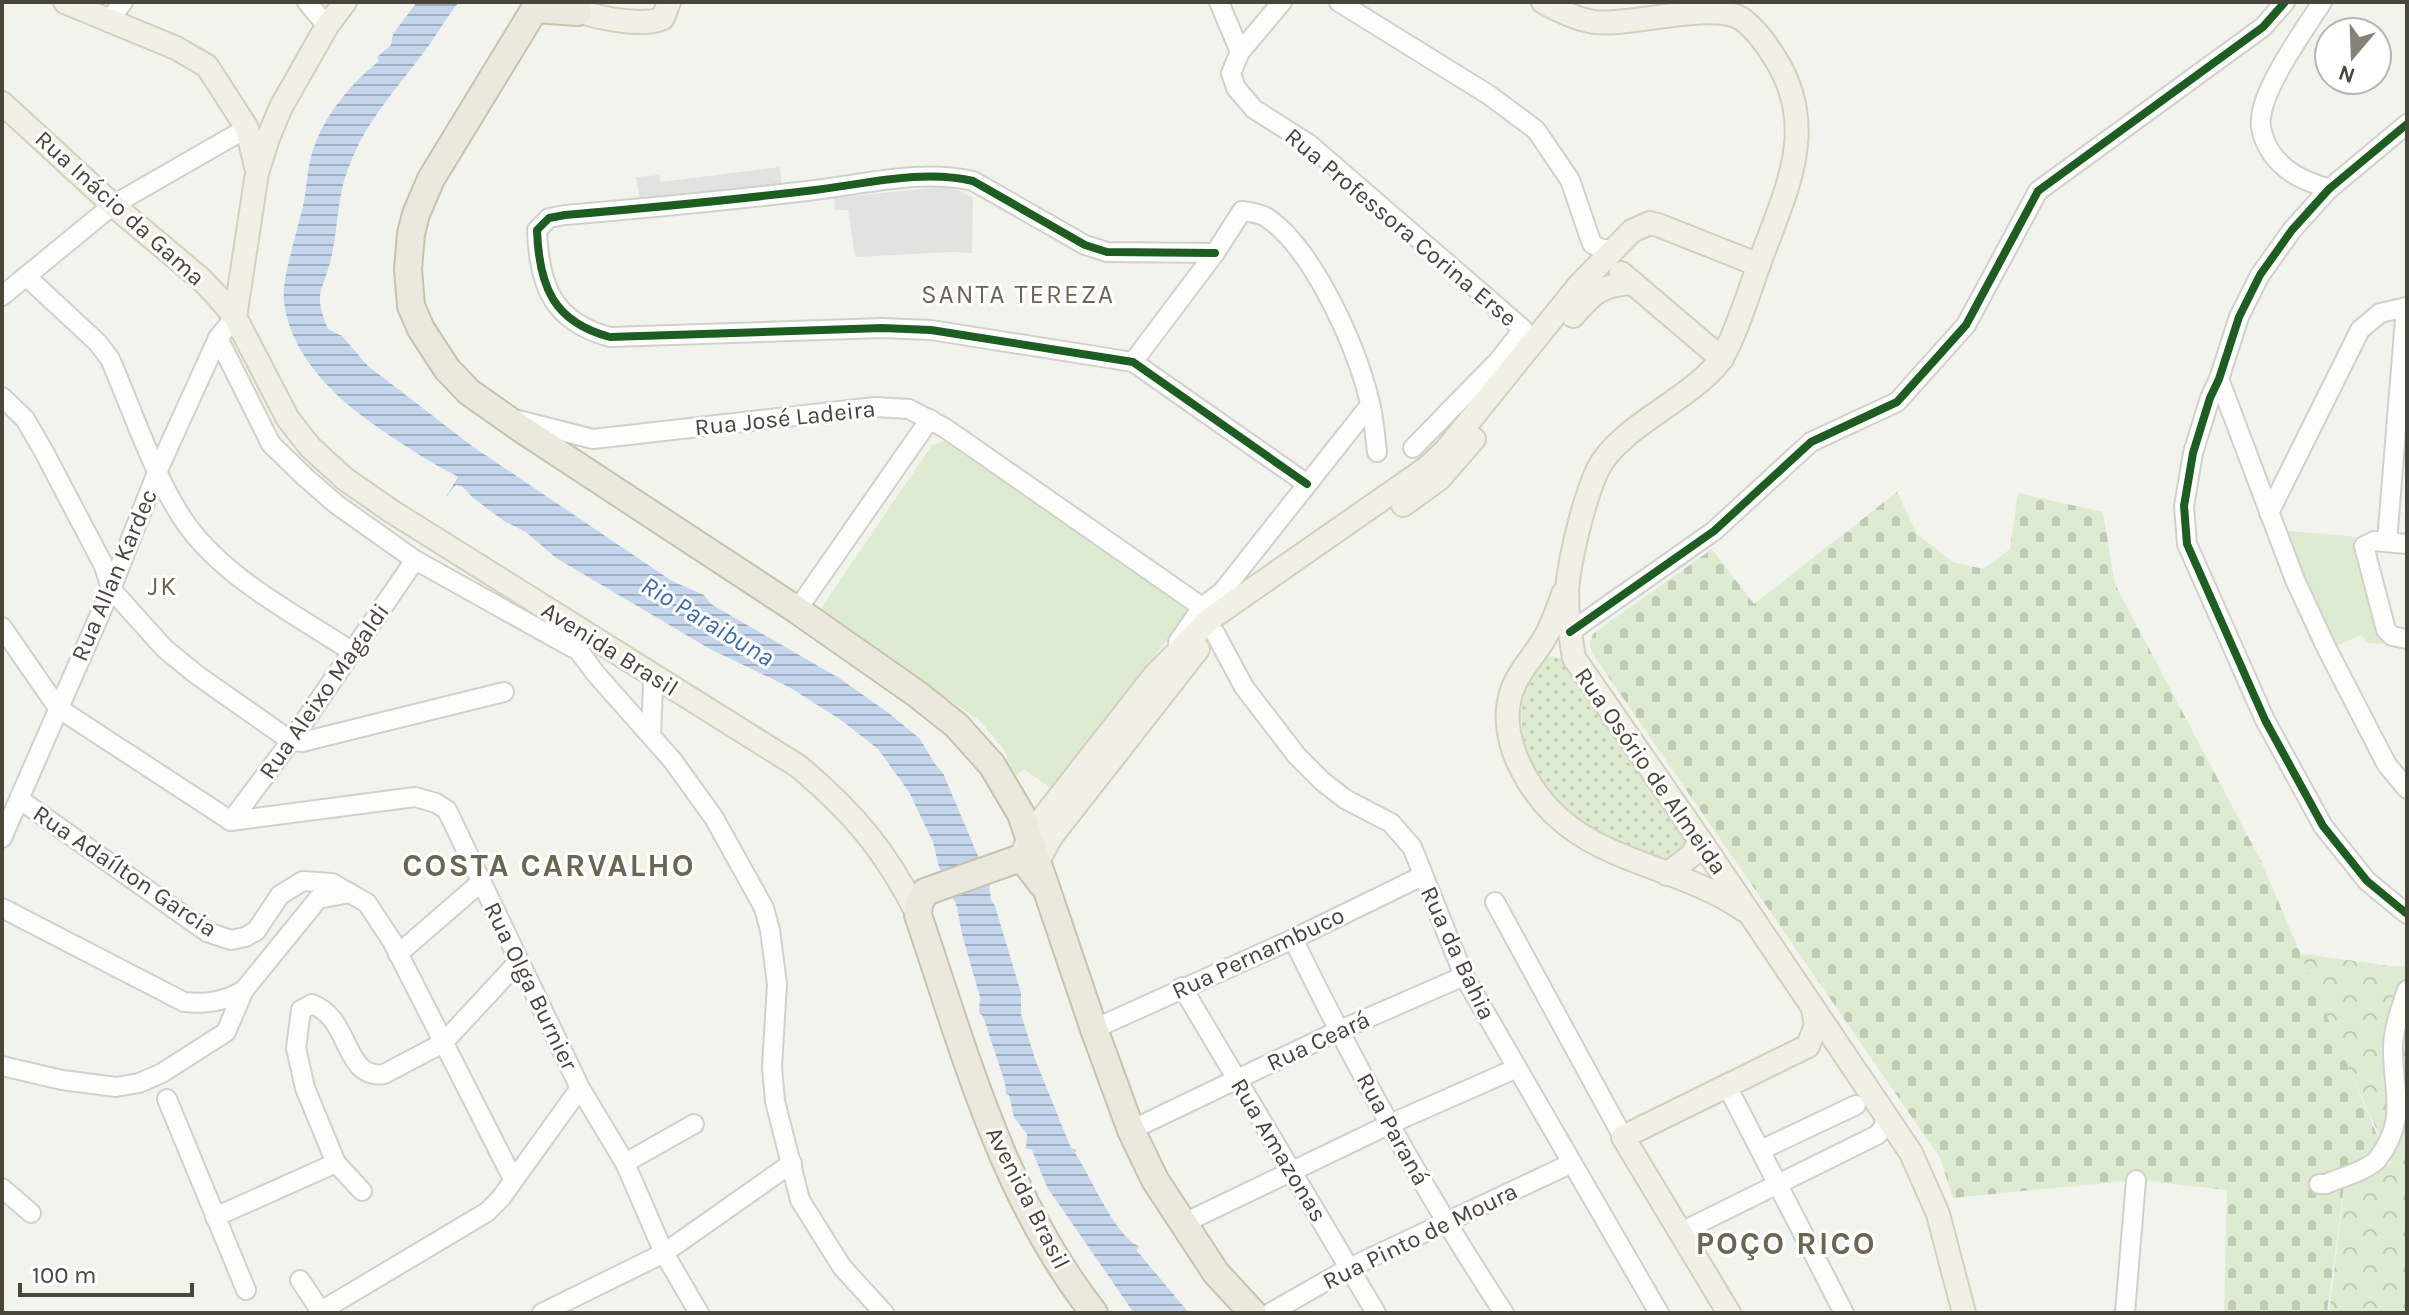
<svg xmlns="http://www.w3.org/2000/svg" width="2409" height="1315" viewBox="0 0 2409 1315" font-family="Karla,sans-serif">
<style>
.grass{fill:url(#grass-dots)}
.forest{fill:url(#forest-crowns)}
.cemetery{fill:url(#cemetery-stones)}
.park{fill:#ddebd1}
.parking{fill:#e2e2de}
.water{fill:url(#water-rules)}
.lines{fill:none;stroke-linecap:round;stroke-linejoin:round}
.minor-casing{stroke:#d1d1cc;stroke-width:22}
.major-casing{stroke:#d3d0be;stroke-width:26}
.highway-casing{stroke:#c8c3ad;stroke-width:30}
.minor{stroke:#fdfdfc;stroke-width:18}
.major{stroke:#f1f0e6;stroke-width:22}
.highway{stroke:#ebe9dd;stroke-width:26}
.cycleway-casing{stroke:#fff;stroke-width:13}
.cycleway{stroke:#1b5e20;stroke-width:8}
.labels{text-anchor:middle;stroke-width:6;stroke-linejoin:round;paint-order:stroke}
.street-label{font-size:24px;fill:#49453a;stroke:#fff}
.neighbourhood-label{font-size:26px;letter-spacing:2px;fill:#6b6552;stroke:#fff}
.water-label{font-size:26px;font-style:italic;fill:#3c6cad;stroke:#fff}
.district-label{font-size:32px;font-weight:bold;letter-spacing:2px;fill:#6b6552;stroke:#fff}
</style>
<defs>
<pattern id="grass-dots" width="8" height="8" patternUnits="userSpaceOnUse" patternTransform="scale(2)"><rect width="8" height="8" fill="#ddebd1"/><path d="M2 2h.1M6 6h.1" fill="none" stroke="#bfcbb4" stroke-width="1.8" stroke-linecap="round"/></pattern>
<pattern id="forest-crowns" width="20" height="18" patternUnits="userSpaceOnUse" patternTransform="scale(2)"><rect width="20" height="18" fill="#ddebd1"/><path d="M2 6a3 3 0 1 1 6 0M12 15a3 3 0 1 1 6 0" fill="none" stroke="#bfcbb4"/></pattern>
<pattern id="cemetery-stones" width="16" height="16" patternUnits="userSpaceOnUse" patternTransform="scale(2)"><rect width="16" height="16" fill="#ddebd1"/><path d="M2 7V4a2 2 0 0 1 4 0v3zM10 15v-3a2 2 0 0 1 4 0v3z" fill="#bfcbb4"/></pattern>
<pattern id="water-rules" width="6" height="5" patternUnits="userSpaceOnUse" patternTransform="scale(2)"><rect width="6" height="5" fill="#c3d6ec"/><path d="M0 2.5h6" fill="none" stroke="#a0afc0"/></pattern>
</defs>
<rect width="100%" height="100%" fill="#f3f3ee"/>
<path class="grass" d="M1548 656 1565 659 1690 841 1683 856C1678 857 1671 860 1665 860 1642 861 1576 829 1561 811 1531 777 1508 723 1530 681 1535 671 1539 662 1548 656Z"/>
<path class="forest" d="M2296 953 2391 966H2407V1312L2329 1313 2345 1185 2392 1163Z"/>
<path class="cemetery" d="M1897 492 1917 534 1953 562 1983 569 2010 549 2018 493 2103 512 2115 584 2262 863 2388 1161 2345 1180 2327 1313H2224L2227 1190 2136 1180 1953 1198 1940 1158 1592 653 1590 643 1593 634 1712 549 1754 604Z"/>
<g class="park">
<path d="M944 441 1189 610 1055 791 1024 769 1016 776 1008 762 1005 751 980 721 820 610 932 445Z"/>
<path d="M2279 530 2357 537 2388 644 2367 643 2362 635 2331 648Z"/>
</g>
<g class="parking">
<path d="M780 167 782 186 640 203 636 177 659 175 661 182Z"/>
<path d="M951 186 973 198 972 253 953 252 855 257 848 210H835L834 198Z"/>
</g>
<path class="water" d="M417 2H459C446 18 436 36 424 52 391 96 361 126 344 181 337 207 337 234 331 259 322 294 313 292 328 329L342 336 368 366 472 446 672 581 704 595 711 604 839 678 890 714 920 739 935 764 943 773 989 882 991 900 995 906 1021 993V1014L1035 1059 1071 1148 1077 1150 1075 1153C1090 1175 1116 1238 1139 1246L1137 1251 1189 1313H1134L1047 1187 1032 1150 1026 1148 1027 1134 1014 1117 1009 1095 1006 1094 1005 1083 983 1016 979 1013 980 997 962 934 957 907 939 867 933 842 909 792 878 749 841 720 789 687 710 649 556 558 526 532 504 521 472 497 462 486 456 485 445 498 458 477C449 471 440 468 431 462 372 425 294 378 284 302 281 278 299 227 304 201 307 185 307 169 312 153 323 117 350 84 379 61L377 57 391 45 393 34Z"/>
<g class="lines">
<g class="minor-casing">
<g id="minor">
<path d="M307 2 327 26"/>
<path d="M1219 2 1240 52"/>
<path d="M1282 2 1240 52 1231 73 1236 88 1254 109 1309 144 1523 329 1499 360 1413 448"/>
<path d="M1339 2 1489 95 1536 130 1570 180 1592 244 1602 249H1615"/>
<path d="M2322 2C2304 31 2264 85 2261 118 2259 133 2269 153 2280 163 2293 177 2312 183 2329 189"/>
<path d="M108 22 123 2"/>
<path d="M2407 124 2329 189 2292 230 2260 275 2239 317 2219 379 2210 398 2193 453 2184 506 2187 544 2265 720 2323 826 2367 881 2407 914"/>
<path d="M1215 253 1107 252 1085 245 973 181C922 169 866 184 815 190 732 200 648 208 565 215L549 218 537 230C539 286 553 322 610 337L882 328 931 330 1133 362 1307 484"/>
<path d="M26 276 98 343 110 359C132 409 156 482 187 525 227 580 295 614 351 651"/>
<path d="M2 296 113 205 247 128"/>
<path d="M218 338 271 444 305 477 336 504 415 560 573 648"/>
<path d="M1133 362 1215 253 1242 211C1250 212 1259 213 1266 217 1314 249 1357 348 1370 403 1374 419 1375 436 1377 452"/>
<path d="M2219 379 2295 580 2327 649 2387 765 2407 789"/>
<path d="M2 397 25 419 43 450 104 566 111 589 165 649 197 675 291 741 302 742 504 692"/>
<path d="M518 420 593 439 875 407 909 409 945 428 1202 607"/>
<path d="M2269 513 2360 330 2380 313 2407 307"/>
<path d="M2387 542 2406 307"/>
<path d="M2407 544 2374 541 2364 546 2386 630 2392 636 2407 639"/>
<path d="M797 610 930 419"/>
<path d="M552 615 596 674 673 761 714 818 764 908 770 930 777 984 772 1067 775 1101 800 1200 842 1267 884 1313"/>
<path d="M2 627 58 708 231 821"/>
<path d="M1570 632 1714 531 1811 442 1897 402 1966 325 2038 191 2263 27 2285 2"/>
<path d="M1215 633 1244 687 1297 756 1322 781 1345 799 1391 823 1412 847 1464 976 1659 1313"/>
<path d="M1178 642 1202 607 1222 592 1370 405"/>
<path d="M651 735 653 685 651 675"/>
<path d="M19 799 207 932 231 940 245 937 256 931 280 895 303 881 332 883 367 903 392 941 513 1179"/>
<path d="M231 821 415 797 436 803 447 810 580 1088 625 1163 664 1253 699 1313"/>
<path d="M231 821 291 741 415 560"/>
<path d="M2 838 111 589 158 470 218 338 235 317"/>
<path d="M1495 902 1623 1137"/>
<path d="M2 908 184 1002C207 1004 224 1002 244 990"/>
<path d="M1293 939C1356 1068 1425 1193 1504 1313"/>
<path d="M398 954 481 882"/>
<path d="M1182 987 1376 1313"/>
<path d="M1094 1029 1293 939 1422 876"/>
<path d="M2 1066 62 1080 116 1087 139 1083 162 1073 226 1032 244 990 318 899 350 893"/>
<path d="M1727 1086 1844 1313"/>
<path d="M167 1099 246 1290"/>
<path d="M1131 1130 1338 1031 1464 976"/>
<path d="M1761 1150 1856 1105"/>
<path d="M625 1163 694 1124"/>
<path d="M2319 1184H2326C2341 1177 2364 1172 2377 1160 2409 1118 2392 1093 2393 1045 2394 1027 2401 1007 2407 990"/>
<path d="M2 1188 31 1213"/>
<path d="M362 1191 336 1163 305 1088 296 1048 301 1010 312 1004C352 1019 343 1080 384 1074L443 1043 519 961"/>
<path d="M215 1217 336 1163"/>
<path d="M1182 1224 1390 1124 1517 1068"/>
<path d="M1681 1232 1877 1135 1883 1128 1886 1117"/>
<path d="M300 1280 322 1313"/>
<path d="M321 1311 487 1212 501 1198 580 1088"/>
<path d="M542 1313 664 1253 792 1163"/>
<path d="M1270 1313 1349 1268 1572 1163"/>
<path d="M2125 1313 2136 1180"/>
</g>
</g>
<g class="major-casing">
<g id="major">
<path d="M65 2 176 48 207 66 247 128 256 167"/>
<path d="M1543 2C1559 11 1575 19 1594 22 1630 27 1713 0 1742 19 1754 28 1765 42 1773 55 1822 129 1784 193 1758 267 1750 289 1732 346 1719 362 1688 401 1619 427 1598 469 1585 496 1572 550 1568 580 1565 605 1570 633 1574 658L1700 840 1911 1153 1938 1214 1964 1313"/>
<path d="M566 4C583 17 644 28 663 18L669 2"/>
<path d="M2 103 113 205 201 279 218 297 235 317 288 419 310 447 345 479 391 511 798 766C853 812 886 851 918 915"/>
<path d="M1621 273 1722 359"/>
<path d="M1573 316C1593 293 1601 285 1632 283"/>
<path d="M235 317 257 173 268 138 281 107 327 26 345 2"/>
<path d="M1403 505 1439 479 1474 439"/>
<path d="M1563 594C1557 611 1551 629 1541 644 1530 661 1515 676 1510 697 1504 720 1510 747 1521 768 1568 864 1666 857 1744 910"/>
<path d="M1024 849 1035 828 1154 676 1210 619 1428 467 1446 450 1580 284 1632 231 1650 223 1658 225 1759 265"/>
<path d="M1038 861 1051 837 1198 649"/>
<path d="M1667 874 1692 855 1700 840"/>
<path d="M1729 1313 1623 1137 1808 1046 1816 1025 1813 1009"/>
</g>
</g>
<g class="highway-casing">
<g id="highway">
<path d="M539 2 431 179 416 214 411 234 408 269 411 306 421 329 447 369 469 392 520 428 797 610 917 694 956 725 992 765 1021 814 1094 1029 1131 1130 1155 1180 1216 1273 1253 1313"/>
<path d="M535 9 578 12"/>
<path d="M1042 884 1025 862 1015 860 925 892 919 904 918 915C965 1053 1003 1197 1094 1313"/>
</g>
</g>
<use href="#minor" class="minor"/>
<use href="#major" class="major"/>
<use href="#highway" class="highway"/>
<g class="cycleway-casing">
<g id="cycleway">
<path d="M2407 124 2329 189 2292 230 2260 275 2239 317 2219 379 2210 398 2193 453 2184 506 2187 544 2265 720 2323 826 2367 881 2407 914"/>
<path d="M1215 253 1107 252 1085 245 973 181C922 169 866 184 815 190 732 200 648 208 565 215L549 218 537 230C539 286 553 322 610 337L882 328 931 330 1133 362 1307 484"/>
<path d="M1570 632 1714 531 1811 442 1897 402 1966 325 2038 191 2263 27 2285 2"/>
</g>
</g>
<use href="#cycleway" class="cycleway"/>
</g>
<g class="labels">
<g class="street-label">
<text transform="translate(120 208) rotate(42)" y="8">Rua Inácio da Gama</text>
<text transform="translate(1401 227) rotate(40)" y="8">Rua Professora Corina Erse</text>
<text transform="translate(785 418) rotate(-6)" y="8">Rua José Ladeira</text>
<text transform="translate(114 575) rotate(-67)" y="8">Rua Allan Kardec</text>
<text transform="translate(610 649) rotate(32)" y="8">Avenida Brasil</text>
<text transform="translate(324 691) rotate(-55)" y="8">Rua Aleixo Magaldi</text>
<text transform="translate(1651 771) rotate(55)" y="8">Rua Osório de Almeida</text>
<text transform="translate(125 871) rotate(34)" y="8">Rua Adaílton Garcia</text>
<text transform="translate(1258 953) rotate(-25)" y="8">Rua Pernambuco</text>
<text transform="translate(1458 953) rotate(65)" y="8">Rua da Bahia</text>
<text transform="translate(531 986) rotate(64)" y="8">Rua Olga Burnier</text>
<text transform="translate(1318 1041) rotate(-25)" y="8">Rua Ceará</text>
<text transform="translate(1393 1129) rotate(61)" y="8">Rua Paraná</text>
<text transform="translate(1279 1150) rotate(59)" y="8">Rua Amazonas</text>
<text transform="translate(1028 1198) rotate(63)" y="8">Avenida Brasil</text>
<text transform="translate(1420 1236) rotate(-26)" y="8">Rua Pinto de Moura</text>
</g>
<g class="neighbourhood-label">
<text x="1018" y="303">SANTA TEREZA</text>
<text x="163" y="595">JK</text>
</g>
<g class="water-label">
<text transform="translate(708 621) rotate(31)" y="9">Rio Paraibuna</text>
</g>
<g class="district-label">
<text x="549" y="876">COSTA CARVALHO</text>
<text x="1786" y="1254">POÇO RICO</text>
</g>
</g>
<rect width="2409" height="1315" fill="none" stroke="#49453a" stroke-width="8"/>
<g transform="translate(2353 56) rotate(199)"><circle r="38" fill="#ffffff" stroke="#b6b5b0" stroke-width="2"/>
<path d="M0-6L14 30L0 20L-14 30Z" fill="#848279"/>
<text y="-12" font-size="22" font-weight="bold" text-anchor="middle" fill="#49453a">N</text>
</g>
<path d="M20 1283v12h172v-12" fill="none" stroke="#49453a" stroke-width="4"/>
<text x="32" y="1283" font-size="24" fill="#49453a" stroke="#ffffff" stroke-width="6" paint-order="stroke">100 m</text>
</svg>
